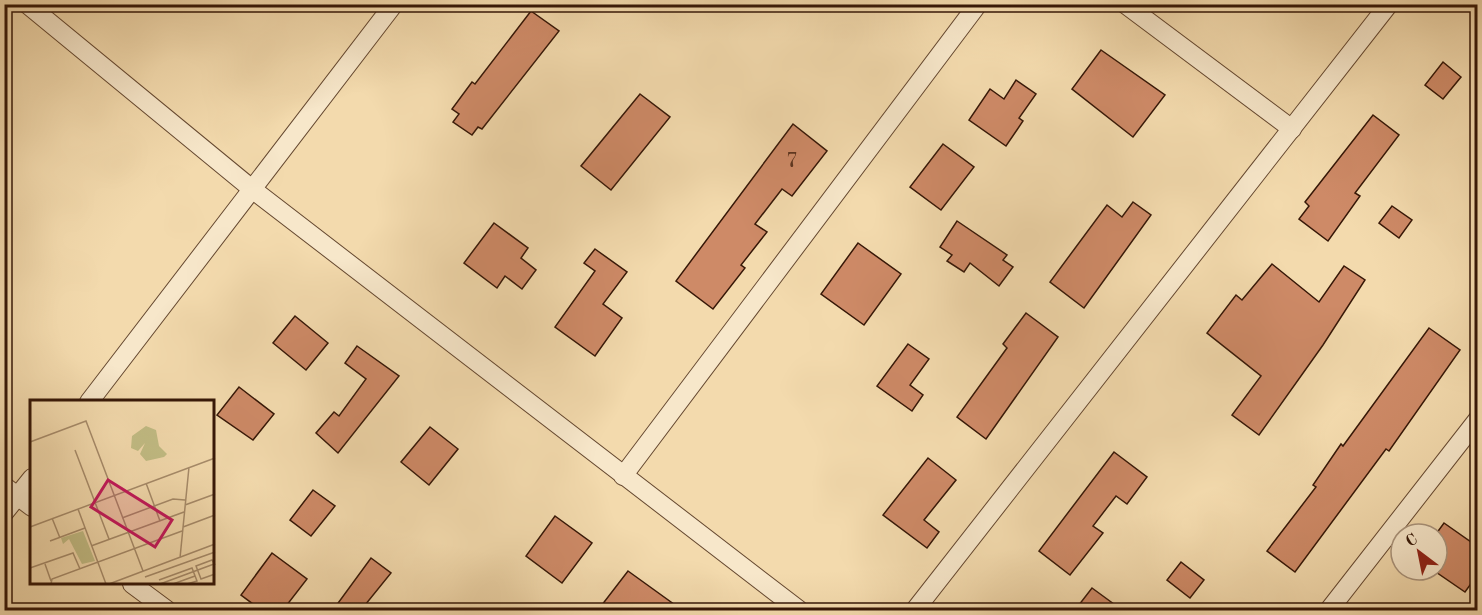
<svg xmlns="http://www.w3.org/2000/svg" width="1482" height="615" viewBox="0 0 1482 615" font-family="'Old Standard TT',serif">
<style>
.building{fill:#ce8a67;stroke:#361707;stroke-width:1.5}
.lines{fill:none;stroke-linecap:round;stroke-linejoin:round}
.street-casing{stroke:#654830;stroke-width:20}
.street{stroke:#f7e7ca;stroke-width:18}
.labels{text-anchor:middle;stroke-width:5;stroke-linejoin:round;paint-order:stroke}
.number-label{font-size:21px;fill:#5c341f}
.inset-road{fill:none;stroke:#a78c6b;stroke-width:1.5}
.view{fill:#c2185b;fill-opacity:0.15;stroke:#c2185b;stroke-width:3}
.inset-edge{fill:none;stroke:#361707;stroke-width:3}
</style>
<rect width="100%" height="100%" fill="#f3daad"/>
<filter id="stains"><feTurbulence type="fractalNoise" baseFrequency=".00333" numOctaves="4"/><feColorMatrix values="0 0 0 0 .2 0 0 0 0 .09 0 0 0 0 .02 0 0 0 .5 -.17"/></filter>
<radialGradient id="worn" r=".72"><stop offset=".6" stop-color="#630" stop-opacity="0"/><stop offset="1" stop-color="#630" stop-opacity=".3"/></radialGradient>
<g class="building">
<path d="M531 11 559 31 482 129 478 127 472 135 453 122 459 114 452 109 472 82 475 84Z"/>
<path d="M1101 50 1165 95 1133 137 1072 89Z"/>
<path d="M1443 62 1461 77 1443 99 1425 85Z"/>
<path d="M1016 80 1036 94 1019 118 1023 121 1006 146 969 120 990 89 1004 99Z"/>
<path d="M640 94 670 117 611 190 581 166Z"/>
<path d="M1373 115 1399 135 1355 193 1360 196 1328 241 1299 219 1309 206 1305 202Z"/>
<path d="M793 124 827 151 792 196 782 189 755 224 767 232 741 265 745 268 713 309 676 281Z"/>
<path d="M943 144 974 167 941 210 910 187Z"/>
<path d="M1133 202 1151 215 1084 308 1050 282 1107 205 1122 217Z"/>
<path d="M1392 206 1412 220 1399 238 1379 223Z"/>
<path d="M957 221 1007 255 1003 260 1013 267 999 286 970 263 964 272 947 261 952 255 940 247Z"/>
<path d="M494 223 528 248 521 258 536 270 522 289 505 276 497 288 464 263Z"/>
<path d="M858 243 901 274 864 325 821 294Z"/>
<path d="M595 249 627 272 603 304 622 318 595 356 555 327 595 271 584 263Z"/>
<path d="M1272 264 1319 302 1344 266 1365 280 1323 345 1259 435 1232 415 1261 376 1207 333 1236 295 1242 300Z"/>
<path d="M1026 313 1058 337 986 439 957 417 1007 348 1003 344Z"/>
<path d="M295 316 328 343 306 370 273 343Z"/>
<path d="M1429 328 1460 350 1389 451 1386 449 1295 572 1267 551 1316 487 1313 485 1341 444 1343 446Z"/>
<path d="M908 344 929 359 910 385 923 395 912 411 877 386Z"/>
<path d="M357 346 399 376 338 453 316 433 334 412 339 416 366 379 345 363Z"/>
<path d="M239 387 274 414 253 440 217 415Z"/>
<path d="M430 427 458 449 429 485 401 462Z"/>
<path d="M1114 452 1147 477 1127 504 1116 496 1093 526 1103 533 1070 575 1039 551Z"/>
<path d="M928 458 956 480 924 520 939 532 927 548 883 515Z"/>
<path d="M313 490 335 506 311 536 290 520Z"/>
<path d="M555 516 592 543 562 583 526 556Z"/>
<path d="M1444 523 1478 547V574L1465 592 1433 570H1437L1436 534Z"/>
<path d="M272 553 307 579 283 610H261L241 595Z"/>
<path d="M371 558 391 573 361 610H333Z"/>
<path d="M1181 562 1204 580 1190 598 1167 580Z"/>
<path d="M628 571 682 610H598Z"/>
<path d="M1092 588 1122 610H1075Z"/>
</g>
<g class="lines">
<g class="street-casing">
<g id="street">
<path d="M27 4 252 189 799 610"/>
<path d="M1125 4 1292 129"/>
<path d="M89 402 394 4"/>
<path d="M623 476 978 4"/>
<path d="M4 486 32 507"/>
<path d="M4 513 32 478"/>
<path d="M132 584 167 610"/>
<path d="M915 610 1389 4"/>
<path d="M1329 610 1478 419"/>
</g>
</g>
<use href="#street" class="street"/>
</g>
<g class="labels">
<g class="number-label">
<text x="792" y="167">7</text>
</g>
</g>
<g transform="translate(30 400)">
<rect width="184" height="184" fill="#f3daad"/>
<path d="M116 26 126 30 129 46 137 54 134 57 116 61 110 54 115 43 108 51 101 48 102 36ZM53 131 65 161 52 164 39 139 33 144 31 138Z" fill="#c2bd85"/>
<path class="inset-road" d="M0 42 56 21 113 171M45 50 79 139M116 83 130 121M155 105 185 94M48 109 76 184M22 118 30 138M92 118 143 99 155 100M0 127 185 58M153 127 185 115M20 141 55 128M61 146 154 112M150 158 159 67M15 164 21 181M185 165 182 160 166 166 171 179 185 174M0 168 43 153 50 169M115 177 185 152M129 180 162 168 167 181 157 184M21 184 22 179 152 131M79 184 185 144M130 184 184 164M143 184 165 176"/>
<path class="view" d="M78 80 142 120 125 147 61 107Z"/>
<rect width="184" height="184" class="inset-edge"/>
</g>
<rect width="1482" height="615" fill="none" stroke="#f3daad" stroke-width="24"/>
<rect x="6" y="6" width="1470" height="603" fill="none" stroke="#361707" stroke-width="3"/>
<rect x="12" y="12" width="1458" height="591" fill="none" stroke="#361707" stroke-width="1.5"/>
<g transform="translate(1419 552) rotate(328)"><circle r="28" fill="#f7e7ca" stroke="#aa947c" stroke-width="1.5"/>
<path d="M0-4.5L10 22L0 15L-10 22Z" fill="#8f2418"/>
<text y="-9" font-size="16" font-weight="bold" text-anchor="middle" fill="#361707">С</text>
</g>
<rect width="100%" height="100%" filter="url(#stains)"/>
<rect width="100%" height="100%" fill="url(#worn)"/>
</svg>
